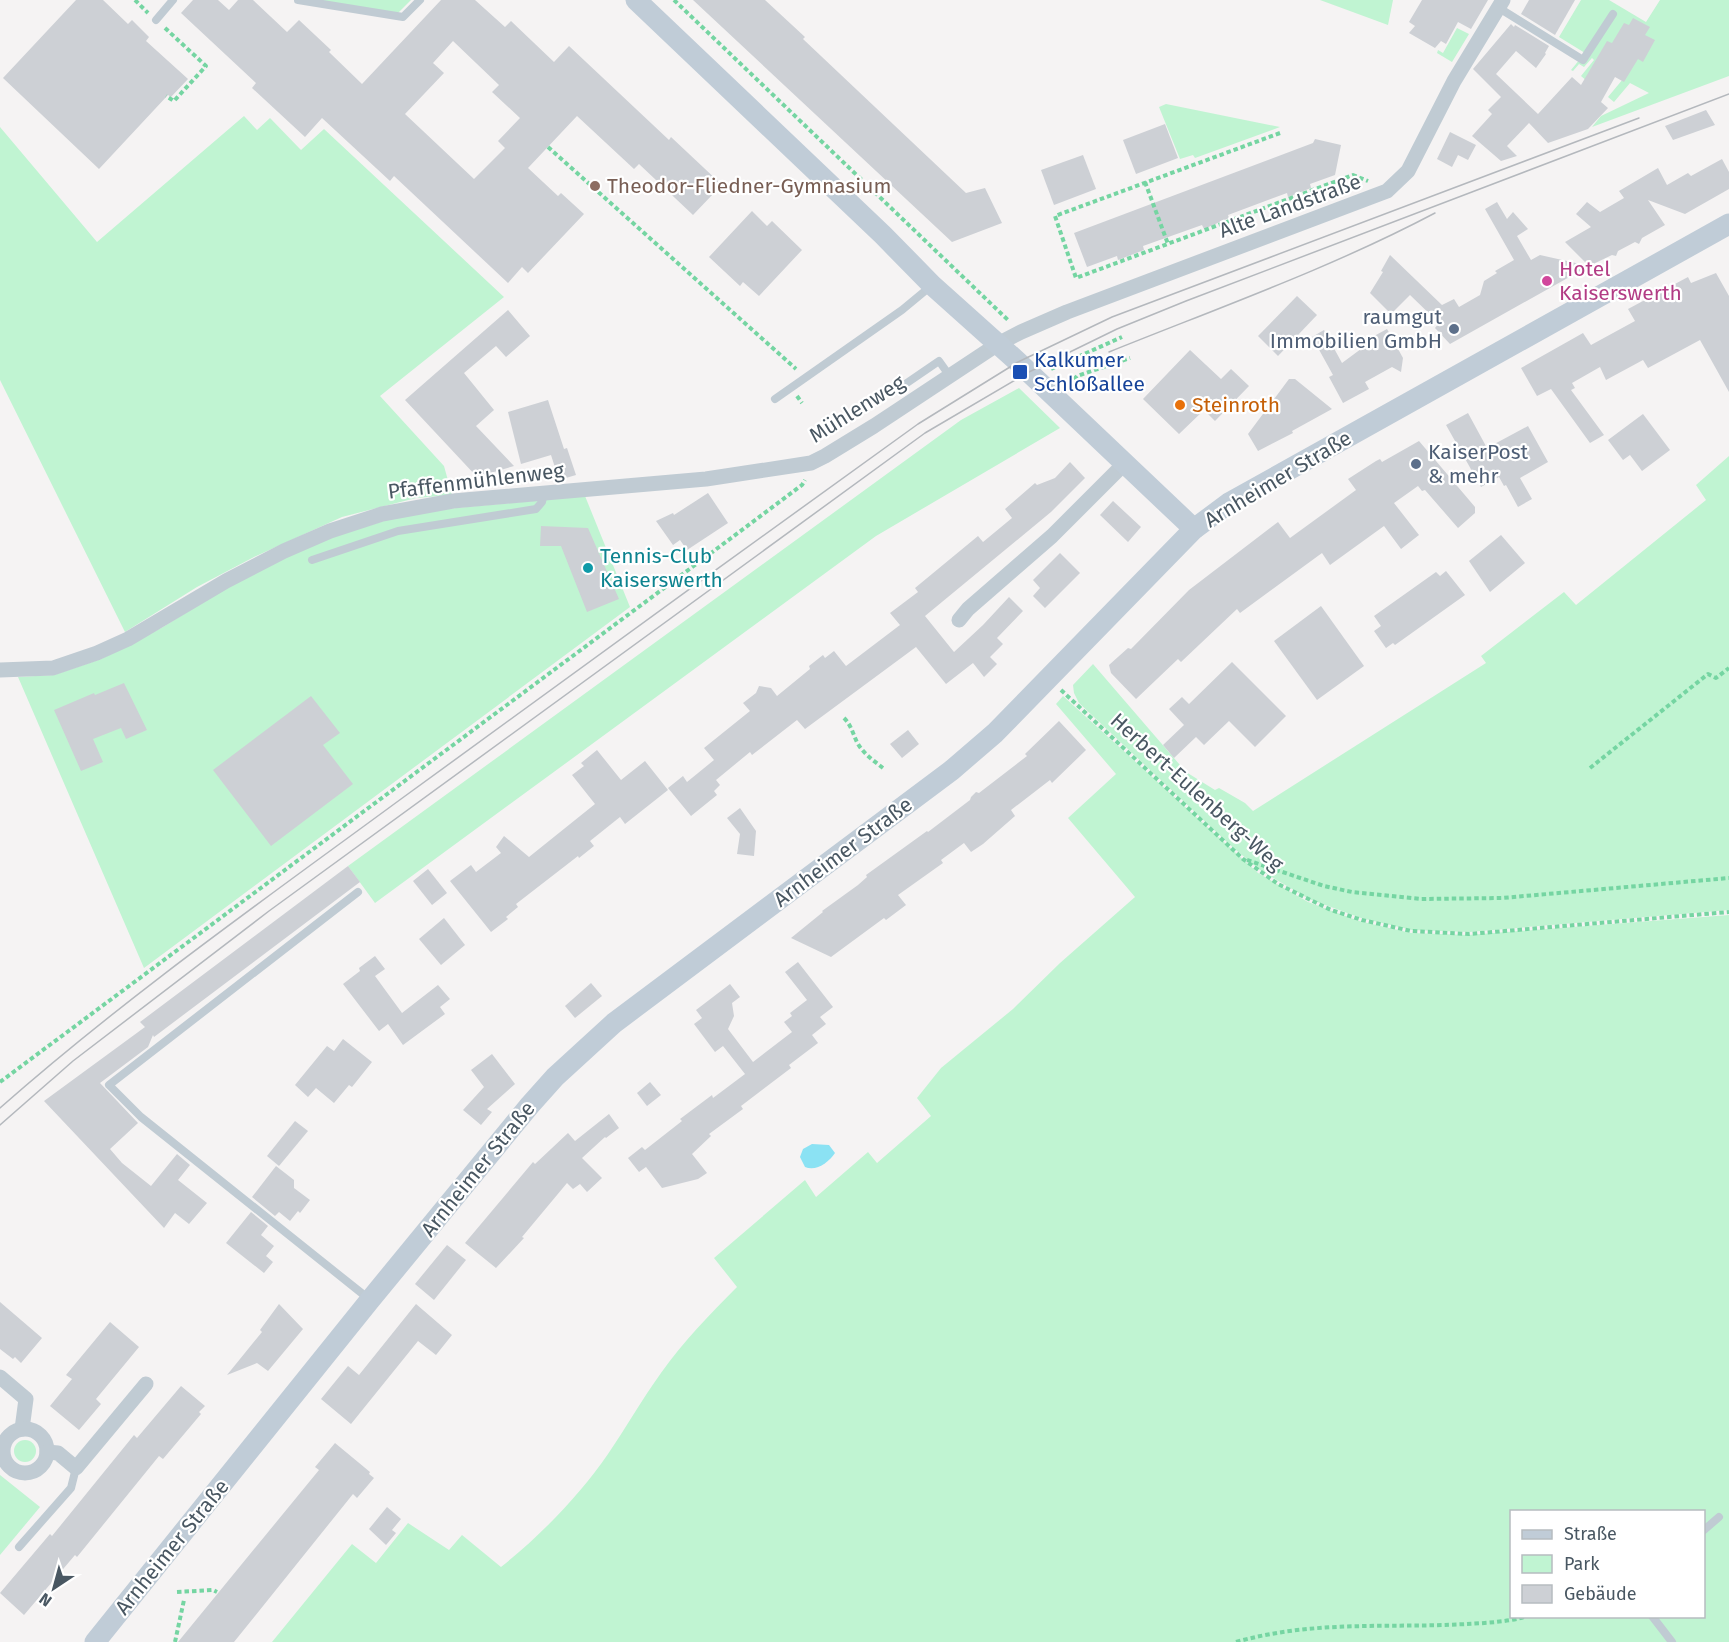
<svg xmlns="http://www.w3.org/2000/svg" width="1729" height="1642" viewBox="0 0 1729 1642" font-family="'Fira Sans',sans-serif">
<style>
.green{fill:#c0f4d2;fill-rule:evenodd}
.water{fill:#8be2f3}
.building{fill:#cdd0d5;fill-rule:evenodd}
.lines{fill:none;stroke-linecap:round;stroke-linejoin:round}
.path{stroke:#75d5a2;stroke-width:4;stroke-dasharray:4.5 3;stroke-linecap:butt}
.service{stroke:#c0cbd3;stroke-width:8}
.minor{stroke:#c0cbd3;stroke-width:15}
.secondary{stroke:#c0ccd7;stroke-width:21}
.tram{stroke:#b4b8bd;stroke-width:1.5}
.education-dot{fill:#8d6e63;stroke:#fff;stroke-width:2}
.hotel-dot{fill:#d1479c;stroke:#fff;stroke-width:2}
.service-dot{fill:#5c6f8a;stroke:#fff;stroke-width:2}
.transit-dot{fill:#1a4fb4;stroke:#fff;stroke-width:2}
.food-dot{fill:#e8710a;stroke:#fff;stroke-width:2}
.culture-dot{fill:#0f9aa8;stroke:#fff;stroke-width:2}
.labels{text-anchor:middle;stroke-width:4.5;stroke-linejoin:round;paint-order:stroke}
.education-label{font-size:21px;fill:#785e54;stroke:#fff;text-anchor:start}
.street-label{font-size:21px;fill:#495762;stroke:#fff}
.hotel-label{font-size:21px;fill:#b23c85;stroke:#fff;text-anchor:start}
.service-label{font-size:21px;fill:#4e5e75;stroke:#fff;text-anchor:end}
.transit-label{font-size:21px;fill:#164399;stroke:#fff;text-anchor:start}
.food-label{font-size:21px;fill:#c56008;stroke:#fff;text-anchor:start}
.culture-label{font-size:21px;fill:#0d838f;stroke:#fff;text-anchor:start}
</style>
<rect width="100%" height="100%" fill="#f5f3f3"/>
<g class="green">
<path d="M318 0H411L398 13Z"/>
<path d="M1320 0H1393L1388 25Z"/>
<path d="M1581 0H1609L1646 22 1660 0H1729V76L1592 127 1601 116 1649 93 1630 83 1614 102 1608 97 1623 79 1608 69 1594 87 1581 76 1594 60 1592 58 1584 67 1579 64 1573 71 1571 70 1585 53 1559 37Z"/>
<path d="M1457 28 1469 34 1452 62 1437 53 1438 50 1443 53Z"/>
<path d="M1166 104 1280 127 1195 158 1193 155 1180 159 1159 107Z"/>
<path d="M244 116 257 130 270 118 301 150 324 129 504 297 380 396 444 466 452 495 416 498 342 517 254 557 197 587 125 632 0 380V127L97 242Z"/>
<path d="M1019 388 1060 428 876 536 375 903 348 866 961 420Z"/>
<path d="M1729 456V910L1469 932 1412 930 1361 918 1309 899 1260 870 1230 845 1079 703 1074 693 1073 685 1093 664 1186 772 1215 790 1219 788 1245 803 1253 811 1486 663 1481 656 1564 592 1576 605 1706 500 1696 485Z"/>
<path d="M585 496 630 607 144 968 18 677 54 675 101 659 163 627 232 584 290 554 335 536 413 512Z"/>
<path d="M1063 696 1258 873 1308 902 1359 921 1411 933 1468 935 1729 915V1642H272L352 1544 376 1563 408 1523 449 1550 462 1535 501 1567C540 1536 580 1495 608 1454 626 1428 642 1399 661 1373 683 1342 710 1314 737 1287L714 1258 805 1180 816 1197 868 1152 877 1163 931 1116 917 1098 941 1068 1013 1009 1060 963 1135 897 1068 818 1116 774 1056 704ZM1512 1512H1704V1616H1512Z"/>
<circle cx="25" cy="1451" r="11"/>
<path d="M0 1475 40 1507 0 1555Z"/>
</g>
<path class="water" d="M812 1144 829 1145 835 1153C829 1162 816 1172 805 1167L800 1157 803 1149Z"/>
<g class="building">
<path d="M76 0H103L128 24 132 20 149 37 146 41 188 79 171 97 168 95 99 169 3 78Z"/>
<path d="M193 0H218L229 10 238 0H253L287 32 299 20 331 50 329 52 362 84 441 0H475L505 27 511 21 554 62 569 46 669 140 671 137 720 183 712 191 714 193 693 215 639 164 634 169 577 116 528 168 558 196 561 193 584 214 528 273 522 267 508 283 394 176 390 181 322 118 305 137 252 88 256 83 181 13ZM453 41 499 85 492 92 520 118 498 141 505 148 474 179 405 114 444 73 433 63Z"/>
<path d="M693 0H765L805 37 803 39 966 193 985 188 1002 223 952 242Z"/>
<path d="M1422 0H1488L1471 29 1458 22 1446 44 1441 41 1435 48 1409 33 1415 26 1409 22Z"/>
<path d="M1529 0H1575L1555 35 1521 14Z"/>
<path d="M1633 18 1650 27 1645 35 1655 40 1643 62 1638 59 1624 82 1615 77 1601 102 1608 108 1588 129 1548 143 1529 123 1507 146 1517 156 1501 161 1472 136 1492 114 1488 110 1501 97 1473 69 1511 24 1514 27 1515 25 1549 46 1545 53 1546 54 1536 68 1516 51 1496 74 1538 114 1572 77 1581 85 1607 41 1612 43 1624 23 1629 25Z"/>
<path d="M1706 110 1715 125 1673 140 1665 126Z"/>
<path d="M1165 124 1178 158 1136 174 1123 140Z"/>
<path d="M1450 132 1476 145 1468 160 1458 155 1452 167 1437 159Z"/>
<path d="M1315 139 1341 145 1335 175 1310 184 1311 188 1288 197 1287 193 1228 215 1229 218 1204 229 1202 225 1143 246 1144 250 1118 260 1117 256 1087 267 1074 233 1313 143Z"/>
<path d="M1083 155 1096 189 1054 205 1041 170Z"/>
<path d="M1722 159 1729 172V189L1685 214 1648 200 1665 225 1642 238 1639 244 1635 242 1618 251 1616 256 1612 255 1589 266 1450 344 1435 328 1439 323 1410 295 1391 314 1370 293 1383 272 1381 271 1390 255 1442 305 1454 299 1459 307 1480 295 1484 281 1497 273 1495 271 1514 260 1485 209 1497 202 1507 219 1513 212 1528 229 1517 236 1531 260 1540 255 1589 266 1565 242 1591 227 1576 214 1587 202 1600 212 1624 198 1619 191 1658 168 1667 185 1688 173 1691 176Z"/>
<path d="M752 211 767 226 772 221 802 250 759 296 743 282 740 286 709 257Z"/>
<path d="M1716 273 1729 296V392L1700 340 1648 368 1643 360 1606 380 1600 367 1572 383 1575 388 1571 390 1604 435 1590 443 1551 389 1537 396 1521 368 1583 333 1591 345 1635 321 1628 309 1688 277 1691 283Z"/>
<path d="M1297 296 1317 315 1278 356 1258 336Z"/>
<path d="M508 310 530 336 506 357 496 346 464 373 494 410 476 426 514 466 477 477 405 400Z"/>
<path d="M1387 329 1403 358 1401 372 1392 367 1365 382 1369 389 1343 403 1329 377 1333 375 1312 337 1324 330 1342 363 1365 346 1363 342Z"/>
<path d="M1190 350 1221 379 1231 369 1249 386 1215 421 1204 410 1179 434 1143 399Z"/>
<path d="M1289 379H1295L1332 409 1292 431 1293 433 1258 451 1248 434Z"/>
<path d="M548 400 564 449 567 448 576 475 559 480 551 455 521 464 508 412Z"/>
<path d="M1468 413 1487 448 1528 426 1548 462 1520 478 1532 499 1518 507 1506 485 1504 486 1499 477 1481 487 1446 425Z"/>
<path d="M1643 414 1670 450 1642 471 1630 455 1623 460 1608 440Z"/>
<path d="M1419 441 1475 507V513L1458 528 1425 490 1422 491 1418 486 1394 503 1419 535 1401 549 1384 526 1330 565 1322 553 1240 613 1237 609 1181 662 1178 659 1136 699 1111 673 1109 665 1128 648 1131 649 1189 590 1278 522 1290 538 1356 490 1348 479 1376 461 1380 459 1382 462Z"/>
<path d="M1070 462 1085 478 1051 512 925 616 954 652 983 625 1009 597 1023 611 997 638 1003 644 990 657 997 664 984 677 973 663 946 684 916 647 805 729 797 720 752 755 750 752 716 780 720 785 714 791 717 795 691 816 668 788 683 776 687 782 714 760 704 748 750 711 743 703 756 693 759 686 771 688 777 696 810 669 809 666 823 655 825 658 834 651 846 666 900 625 890 613 918 592 915 588 978 536 983 542 1012 518 1005 509 1035 483 1037 485 1055 478Z"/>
<path d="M708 493 728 523 687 550 680 540 673 545 656 521 673 513 674 515Z"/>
<path d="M1113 501 1141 527 1128 542 1100 515Z"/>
<path d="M541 526 588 528 619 599 587 612 561 546H540Z"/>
<path d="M1501 535 1525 563 1490 592 1469 561Z"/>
<path d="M1060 553 1080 573 1045 608 1033 596 1040 588 1033 580Z"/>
<path d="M1446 571 1465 595 1395 645 1393 643 1386 648 1374 631 1381 626 1374 616 1436 572 1440 576Z"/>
<path d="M1321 606 1364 666 1317 700 1274 641Z"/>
<path d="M1232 662 1286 716 1255 747 1229 721 1204 745 1196 737 1174 758 1163 745 1184 725 1169 709 1182 697 1189 704Z"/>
<path d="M124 683 147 730 126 739 121 728 93 739 103 762 81 771 54 710 94 693 95 695Z"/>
<path d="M311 696 340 733 323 745 353 784 271 846 213 770Z"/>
<path d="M1059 721 1086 750 1052 783 1050 780 1011 810 1015 816 983 844 971 852 964 843 941 860 943 863 898 895 906 905 886 920 884 918 831 957 791 938 823 912 822 911 858 885 867 877 866 875 927 831 928 832 970 800 971 797 976 792 979 793 1027 756 1025 754Z"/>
<path d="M908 730 919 744 902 758 890 744Z"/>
<path d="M597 750 621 780 645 761 668 790 625 824 620 817 590 841 594 846 579 858 578 856 516 904 518 907 506 917 508 919 491 932 450 881 471 865 476 872 501 853 496 847 504 836 529 857 595 804 572 775 584 766 581 763Z"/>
<path d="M740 808 756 831 754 856 737 854 740 834 727 818Z"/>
<path d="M348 866 360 882 154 1037 153 1035 148 1047 100 1083 138 1123 110 1149 122 1163 151 1186 177 1154 190 1165 178 1180 207 1203 189 1224 175 1213 164 1228 44 1101 145 1027 140 1022Z"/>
<path d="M428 869 447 893 432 905 413 881Z"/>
<path d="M444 918 465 945 441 965 419 939Z"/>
<path d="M375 956 385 969 375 976 402 1013 438 985 450 999 440 1007 445 1014 403 1045 388 1024 379 1031 343 984 360 971 359 968Z"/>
<path d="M798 962 833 1007 820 1017 826 1024 812 1035 818 1043 789 1065 791 1068 741 1106 743 1109 709 1134 711 1136 692 1154 707 1173 698 1179 662 1188 646 1167 639 1172 628 1158 642 1147 645 1150 682 1121 680 1119 712 1095 713 1098 745 1074 723 1046 715 1052 694 1024 702 1018 696 1010 730 984 740 997 732 1003 734 1016 728 1029 753 1062 792 1032 784 1022 792 1016 790 1013 807 1000 785 972Z"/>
<path d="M591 983 602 996 575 1018 565 1006Z"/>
<path d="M343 1039 372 1062 352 1087 349 1085 334 1103 316 1088 308 1097 295 1085 327 1046 334 1051Z"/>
<path d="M492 1054 515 1084 487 1109 492 1112 481 1125 463 1110 484 1087 471 1070Z"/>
<path d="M650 1082 661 1095 647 1106 637 1093Z"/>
<path d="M609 1114 619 1128 606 1138 605 1137 582 1158 602 1178 587 1192 580 1184 573 1189 567 1183 522 1237 524 1238 496 1268 465 1243 533 1162 535 1164 568 1133 575 1141Z"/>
<path d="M295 1121 308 1131 279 1166 267 1156Z"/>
<path d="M276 1166 294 1180V1188L310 1200 300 1213 298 1211 290 1221 279 1212 275 1216 252 1197Z"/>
<path d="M251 1212 268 1226 261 1235 274 1246 266 1256 273 1262 264 1273 226 1243Z"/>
<path d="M447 1245 466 1260 434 1300 415 1284Z"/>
<path d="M0 1302 42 1338 21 1363 15 1357 13 1359 0 1349Z"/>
<path d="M279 1304 303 1329 268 1371 257 1363 227 1375 262 1332 260 1330Z"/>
<path d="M416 1304 452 1335 436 1355 418 1341 351 1424 321 1399 348 1366 359 1375Z"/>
<path d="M110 1322 139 1347 96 1399 101 1404 79 1430 50 1406 72 1379 66 1375Z"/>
<path d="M181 1386 205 1406 199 1412 201 1414 163 1459 159 1456 77 1557 75 1555 24 1615 0 1593 50 1534 52 1536 134 1435 137 1438Z"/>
<path d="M335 1443 370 1472 369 1474 374 1478 357 1498 353 1494 234 1642H178L319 1470 315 1467Z"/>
<path d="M387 1507 401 1519 392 1530 396 1533 386 1545 369 1529Z"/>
</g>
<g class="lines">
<g class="path">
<path d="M135 0 148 13"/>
<path d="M674 0 1009 321"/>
<path d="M165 28 206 66 174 101 166 96"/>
<path d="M1280 133 1055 216 1076 278 1353 175 1368 181"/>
<path d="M548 147 796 369"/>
<path d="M1145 182 1168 244"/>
<path d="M1051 369 1122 337"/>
<path d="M1069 385 1077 376 1130 358"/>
<path d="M797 396 802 403"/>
<path d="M1061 690 1243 859 1278 884 1331 910 1362 920 1411 931 1469 934 1729 912"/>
<path d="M844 718C852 726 853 735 858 744 864 754 874 761 883 768"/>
<path d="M1590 768 1708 674 1716 678 1729 668"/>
<path d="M1247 860 1324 886 1352 892 1421 899 1502 898 1729 878"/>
<path d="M0 1082 695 565 802 485 805 480"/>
<path d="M177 1592 213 1590 217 1592"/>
<path d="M175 1642 184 1600"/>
<path d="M1236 1642C1307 1622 1373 1627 1445 1625 1466 1624 1509 1623 1527 1616"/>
</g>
<g class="service">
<path d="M298 0 403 17 420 0"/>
<path d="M1499 8 1583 60 1613 14"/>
<path d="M156 20 173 0"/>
<path d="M901 387 939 361 949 375"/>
<path d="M775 399 902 310 931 286"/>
<path d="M312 560 398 531 536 509 542 502 544 493"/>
<path d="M358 892 109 1085 141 1117 369 1299"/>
<path d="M1704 1530 1719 1517"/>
<path d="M19 1547 71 1488 76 1468"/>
<path d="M1652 1616 1672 1642"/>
</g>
<g class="minor">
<path d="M959 620 968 609 1052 536 1125 463"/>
<path d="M0 670 53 668 97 653 128 639 226 581 284 551 330 531 382 514 453 501 706 479 811 463 825 456 874 426 998 344 1021 332 1067 312 1387 191 1408 171 1454 81 1503 0"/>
<path d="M0 1377 26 1399 22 1429"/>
<circle cx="25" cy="1451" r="22"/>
<path d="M47 1452 58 1453 76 1468 146 1384"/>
</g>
<g class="secondary">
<path d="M636 0 883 235 932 285 1018 362 1194 529"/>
<path d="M95 1642 370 1300 530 1105 555 1077 614 1023 952 770 995 733 1194 529 1229 503 1729 224"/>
</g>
<g class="tram">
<path d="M1109 352C1218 308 1331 268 1435 213"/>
<path d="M0 1108C127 996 265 899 401 799 573 674 745 548 918 424L1018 362 1112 317 1639 118"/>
<path d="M0 1125 73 1061 269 911 925 433 1029 372 1117 329 1186 301 1729 94"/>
</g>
</g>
<circle class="education-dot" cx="595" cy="186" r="6"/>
<circle class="hotel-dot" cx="1547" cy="281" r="6"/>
<g class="service-dot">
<circle cx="1454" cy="329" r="6"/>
<circle cx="1416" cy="464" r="6"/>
</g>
<rect class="transit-dot" x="1012" y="364" width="16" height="16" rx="3"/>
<circle class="food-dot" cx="1180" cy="405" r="6"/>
<circle class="culture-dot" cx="588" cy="568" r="6"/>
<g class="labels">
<g class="education-label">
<text x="607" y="193">Theodor-Fliedner-Gymnasium</text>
</g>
<g class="street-label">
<text transform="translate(1290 206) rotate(-20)" y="7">Alte Landstraße</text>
<text transform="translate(857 409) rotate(-32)" y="7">Mühlenweg</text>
<text transform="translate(1278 479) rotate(-31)" y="7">Arnheimer Straße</text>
<text transform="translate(476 481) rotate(-7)" y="7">Pfaffenmühlenweg</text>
<text transform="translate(1197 792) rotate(42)" y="7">Herbert-Eulenberg-Weg</text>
<text transform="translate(843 852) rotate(-37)" y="7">Arnheimer Straße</text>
<text transform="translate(478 1169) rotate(-51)" y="7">Arnheimer Straße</text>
<text transform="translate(172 1547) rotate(-51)" y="7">Arnheimer Straße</text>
</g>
<g class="hotel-label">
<text x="1559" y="276">Hotel<tspan x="1559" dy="24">Kaiserswerth</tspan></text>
</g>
<g class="service-label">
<text x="1442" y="324">raumgut<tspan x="1442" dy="24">Immobilien GmbH</tspan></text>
<text x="1428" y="459" text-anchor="start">KaiserPost<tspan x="1428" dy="24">&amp; mehr</tspan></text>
</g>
<g class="transit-label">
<text x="1034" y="367">Kalkumer<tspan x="1034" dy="24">Schloßallee</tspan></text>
</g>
<g class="food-label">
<text x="1192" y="412">Steinroth</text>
</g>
<g class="culture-label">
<text x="600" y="563">Tennis-Club<tspan x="600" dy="24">Kaiserswerth</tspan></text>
</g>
</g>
<rect x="1510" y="1510" width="195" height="108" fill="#ffffff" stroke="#b6bcc0" stroke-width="1.5"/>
<rect x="1522" y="1530" width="30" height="9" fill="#c0ccd7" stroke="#b6bcc0" stroke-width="1.5"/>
<text x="1564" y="1540" font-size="18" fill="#495762">Straße</text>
<rect x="1522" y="1555" width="30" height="18" fill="#c0f4d2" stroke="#b6bcc0" stroke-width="1.5"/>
<text x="1564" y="1570" font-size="18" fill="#495762">Park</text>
<rect x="1522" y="1585" width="30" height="18" fill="#cdd0d5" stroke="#b6bcc0" stroke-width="1.5"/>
<text x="1564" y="1600" font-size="18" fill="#495762">Gebäude</text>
<g transform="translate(54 1588) rotate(216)" stroke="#ffffff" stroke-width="4.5" paint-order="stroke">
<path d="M0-4.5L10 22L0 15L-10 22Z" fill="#495762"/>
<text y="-9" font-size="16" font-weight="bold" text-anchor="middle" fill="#495762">N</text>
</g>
</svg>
